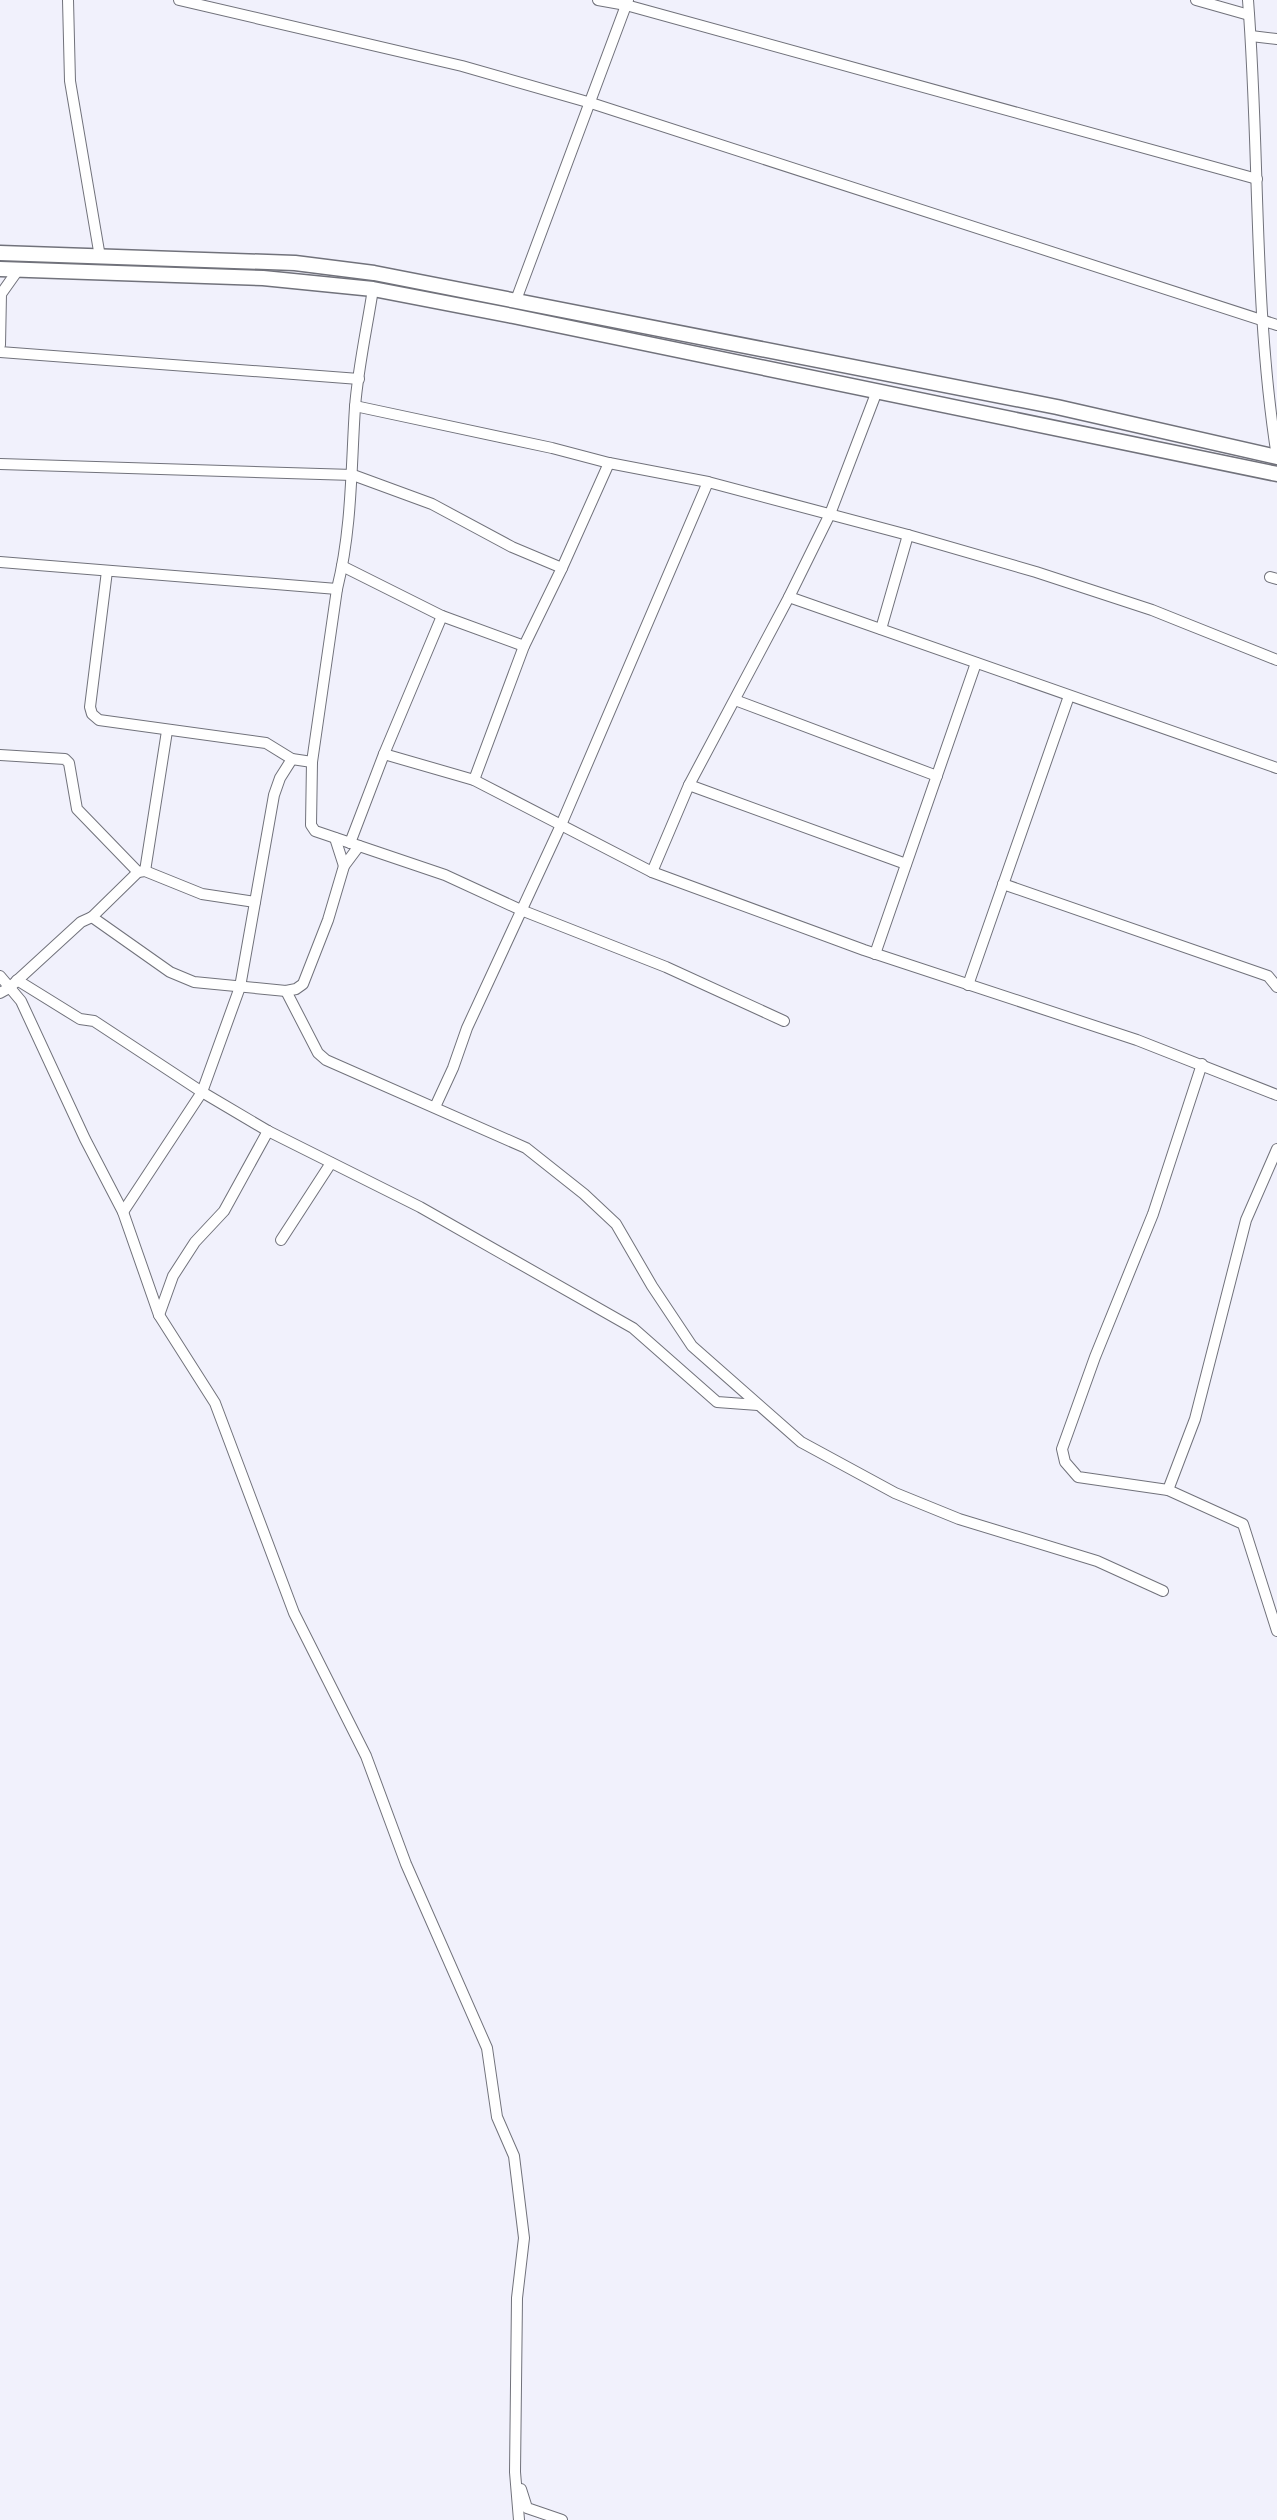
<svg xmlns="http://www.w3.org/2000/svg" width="1277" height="2520" viewBox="0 0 1277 2520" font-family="Signika,sans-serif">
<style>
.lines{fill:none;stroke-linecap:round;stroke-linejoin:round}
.street-casing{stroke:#71727b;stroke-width:12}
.secondary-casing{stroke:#71727b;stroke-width:17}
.street{stroke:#fff;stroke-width:10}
.secondary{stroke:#fff;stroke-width:14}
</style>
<rect width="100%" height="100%" fill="#f1f1fc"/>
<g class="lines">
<g class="street-casing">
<g id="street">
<path d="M68 0 70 81 100 257"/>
<path d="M179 0 462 66 591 103 1277 325"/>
<path d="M598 0 626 5 1257 179"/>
<path d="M1196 0 1249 15"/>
<path d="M1248 0C1260 152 1253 305 1277 457"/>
<path d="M1251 36 1277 39"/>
<path d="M373 289C367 328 358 368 355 407 351 468 352 529 337 589L312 762 311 825 315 831 445 875 521 910 666 967 784 1021"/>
<path d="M516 300 628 0"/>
<path d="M0 345 1 294 18 270"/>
<path d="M0 352 359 379"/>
<path d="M355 406 552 448 609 463 708 482 908 535 1036 572 1152 610 1277 660"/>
<path d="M0 464 353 475 432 504 512 547 562 568"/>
<path d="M0 562 337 589"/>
<path d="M342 566 442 616 524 646"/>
<path d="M107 571 90 707 92 714 99 720 266 743 292 759 312 762"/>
<path d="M1270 577 1277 579"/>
<path d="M789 597 1277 768"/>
<path d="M881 629 908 535"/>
<path d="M735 700 937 776"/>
<path d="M384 754 474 780 652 872 864 950 1137 1040 1277 1095"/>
<path d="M0 755 65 759 69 763 77 809 138 872 145 871 202 894 255 902"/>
<path d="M474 780 524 646 562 568 609 463"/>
<path d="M689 785 906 864"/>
<path d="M335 838 344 866"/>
<path d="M350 843 384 754 442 616"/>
<path d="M145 871 167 731"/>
<path d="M652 872 689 785 789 597 830 514 877 391"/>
<path d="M1003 884 1268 976 1277 987"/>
<path d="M92 917 170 972 194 982 286 991 296 989 303 984 328 920 344 866 359 846"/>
<path d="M875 954 976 663"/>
<path d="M0 976 21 1001 85 1139 123 1212 159 1315 215 1403 294 1613 366 1756 406 1864 487 2048 497 2117 514 2156 524 2238 517 2298 515 2472 519 2520"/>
<path d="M17 980 80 1019 94 1021 202 1092 268 1131 420 1207 633 1328 717 1402 758 1405"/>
<path d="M968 985 1069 696"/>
<path d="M286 991 318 1053 326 1060 526 1148 584 1194 616 1224 652 1286 692 1346 801 1442 895 1493 959 1519 1097 1561 1163 1591"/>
<path d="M0 993 9 988 81 922 92 917 138 872"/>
<path d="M1202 1064 1153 1214 1095 1357 1062 1449 1065 1462 1078 1477 1168 1490 1243 1524 1277 1631"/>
<path d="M435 1107 453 1068 467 1028 561 825 708 482"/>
<path d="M123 1212 202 1092 240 987 274 795 280 778 292 759"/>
<path d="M281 1240 331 1163"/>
<path d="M159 1315 173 1276 195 1242 224 1211 268 1131"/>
<path d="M1168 1490 1195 1419 1246 1220 1277 1149"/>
<path d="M521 2489 527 2508 562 2520"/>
</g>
</g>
<g class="secondary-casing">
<g id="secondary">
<path d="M0 253 295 263 374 273 1057 407 1277 457"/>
<path d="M0 269 263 278 373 289 513 316 1277 474"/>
</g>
</g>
<use href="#street" class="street"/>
<use href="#secondary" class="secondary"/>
</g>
</svg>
